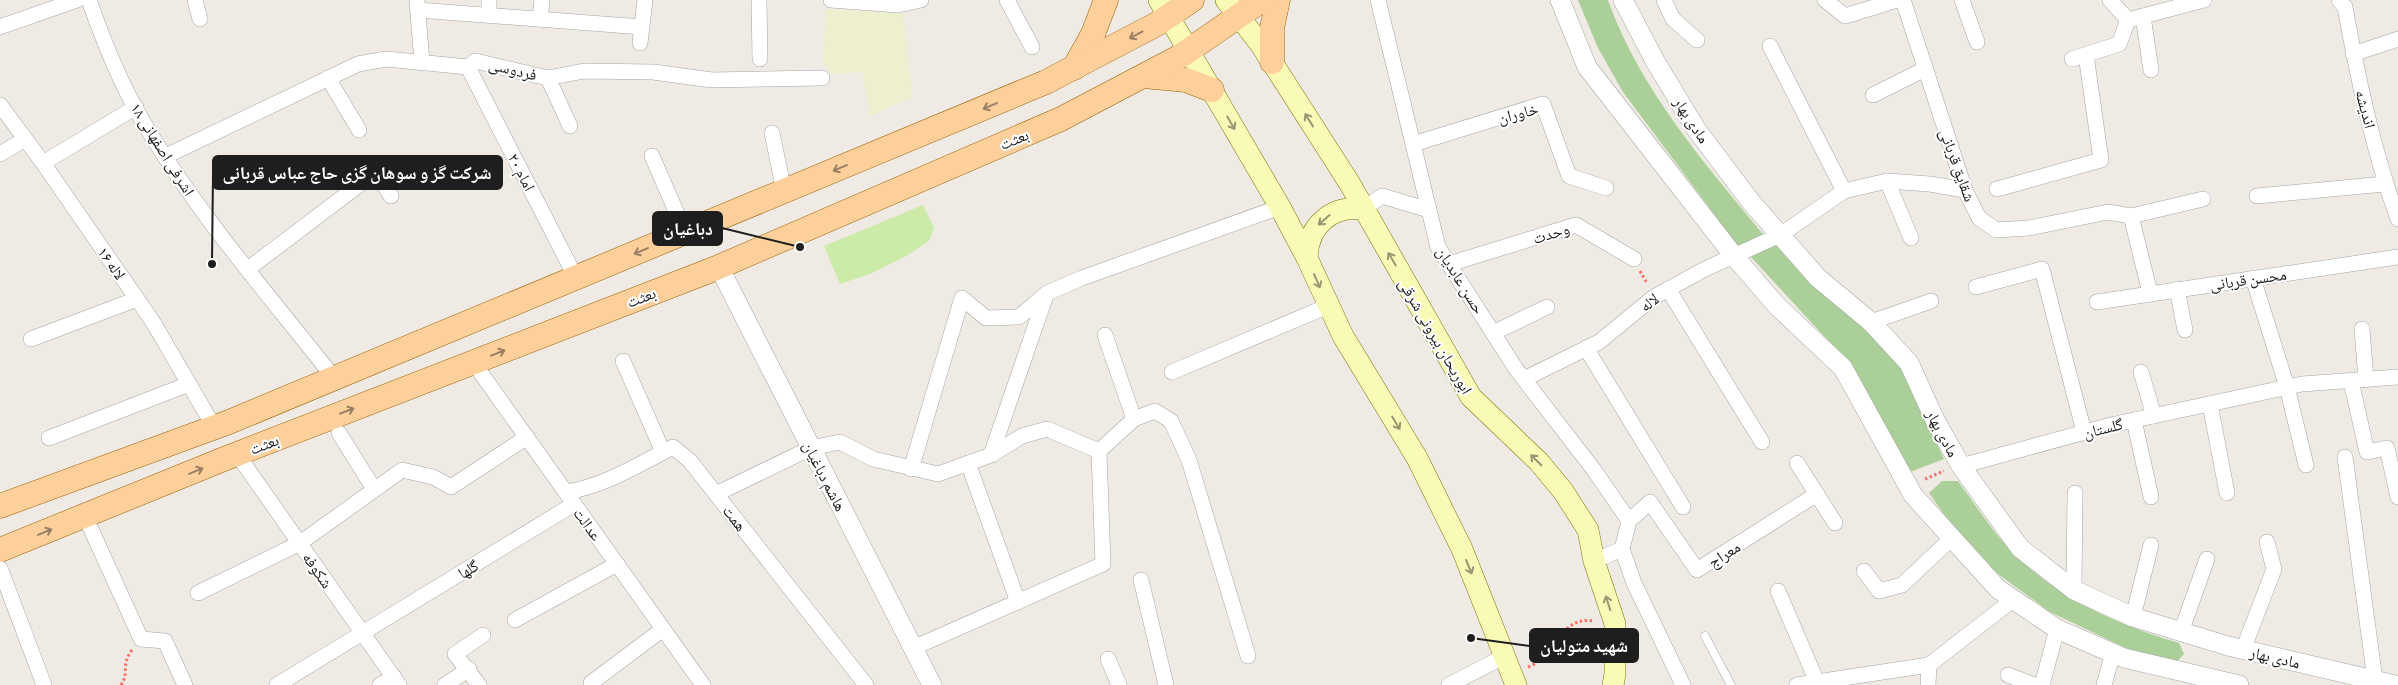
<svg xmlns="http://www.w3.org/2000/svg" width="2398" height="685" viewBox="0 0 2398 685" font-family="'Sofia Sans Condensed','Noto Naskh Arabic',sans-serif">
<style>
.farmland{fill:#edefcf}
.grass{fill:#cceba9}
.forest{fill:#abcf98}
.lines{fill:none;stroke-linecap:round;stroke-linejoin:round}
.service-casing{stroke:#a5a5a5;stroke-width:9}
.minor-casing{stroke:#a5a5a5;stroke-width:16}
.tertiary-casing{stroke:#a5a5a5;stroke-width:20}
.secondary-casing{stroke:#6f7803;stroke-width:22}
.primary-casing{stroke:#996000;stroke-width:25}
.path{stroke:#fc7269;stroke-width:3;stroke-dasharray:2.5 2.5;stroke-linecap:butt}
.service{stroke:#fff;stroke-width:8}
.minor{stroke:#fff;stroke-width:15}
.tertiary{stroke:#fff;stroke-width:19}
.secondary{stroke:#fafab7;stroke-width:21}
.primary{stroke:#fdcf9b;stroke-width:24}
.oneway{stroke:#997f63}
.oneway2{stroke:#979772}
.labels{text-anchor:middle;stroke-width:4;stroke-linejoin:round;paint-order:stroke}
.street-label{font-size:16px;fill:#1e1e1e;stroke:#fff}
.leader{fill:none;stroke:#1e1e1e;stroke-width:2}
.callout-dot{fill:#1e1e1e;stroke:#fff;stroke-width:2}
.callout{fill:#1e1e1e;stroke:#1e1e1e;stroke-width:2}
.callout-label{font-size:18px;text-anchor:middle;font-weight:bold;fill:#fff}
</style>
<rect width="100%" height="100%" fill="#efebe4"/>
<path class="farmland" d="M826 9 903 12 912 97 870 116 862 72 830 74 823 61Z"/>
<path class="grass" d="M923 205 934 228 929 241 906 256 870 274 840 284 824 246Z"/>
<g class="forest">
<path d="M1578 0H1608C1639 88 1704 163 1763 234L1738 246 1623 92 1598 48Z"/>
<path d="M1778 243 1865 328 1901 369 1944 459 1910 472 1847 361 1751 257Z"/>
<path d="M1942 481H1958C1976 506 1994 534 2016 556 2062 600 2119 625 2179 643L2184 654 2170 669 2050 612 1998 574 1948 520 1929 493Z"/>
</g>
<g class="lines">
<g class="service-casing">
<path id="service" d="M1705 636 1731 685"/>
</g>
<g class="minor-casing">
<g id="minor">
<path d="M89 0C103 40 119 81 141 118 195 211 268 294 334 378"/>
<path d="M195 0 200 19"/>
<path d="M759 0 760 59"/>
<path d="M831 0 898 5 921 0"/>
<path d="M1007 0 1032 47"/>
<path d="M1378 0 1438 247 1516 369 1594 470 1629 521"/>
<path d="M1664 0 1673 19 1697 40"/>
<path d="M1825 0 1845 16 1897 0"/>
<path d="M1903 0 1965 190 1979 218 1996 230 2029 228 2108 212 2131 216 2150 293"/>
<path d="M1962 0 1977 42"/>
<path d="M2110 0 2128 20 2204 0"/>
<path d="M2339 0 2345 7C2358 79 2373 150 2398 219"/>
<path d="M417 1 422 63"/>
<path d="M418 10 642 27"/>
<path d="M489 15V0"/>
<path d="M2143 16 2151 70"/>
<path d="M540 19 542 0"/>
<path d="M0 27 77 0"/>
<path d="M640 43 645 0"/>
<path d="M1770 46 1844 191"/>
<path d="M2353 54 2398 39"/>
<path d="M2072 59 2119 44 2128 20"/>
<path d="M468 67 576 278"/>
<path d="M328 78 359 130"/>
<path d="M548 78 570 126"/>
<path d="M1873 95 1925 69"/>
<path d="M0 105 43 163 153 322 214 427"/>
<path d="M772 133 784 191"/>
<path d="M1413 144 1543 104 1569 176 1606 188"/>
<path d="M0 154 25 139"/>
<path d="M166 156 358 64 386 59 468 67 475 61 548 78 584 71 653 72 712 80 822 78"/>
<path d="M652 156 685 232"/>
<path d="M43 163 136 107"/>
<path d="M1887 181 1911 238"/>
<path d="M1997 189 2101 160 2086 55"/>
<path d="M2257 196 2385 184"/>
<path d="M1363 209 1382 196 1429 210"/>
<path d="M2131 216 2203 199"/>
<path d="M1449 264 1576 225 1634 259"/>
<path d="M248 269 376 172 391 196"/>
<path d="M2253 278 2287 387 2306 465"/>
<path d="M1976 287 2042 269 2084 432"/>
<path d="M1668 289 1762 442"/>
<path d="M2177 289 2185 330"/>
<path d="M2097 302 2398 257"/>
<path d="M1871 322 1931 301"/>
<path d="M2362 329 2366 380"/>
<path d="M1493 333 1547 307"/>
<path d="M1105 335 1134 419"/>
<path d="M31 339 137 299"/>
<path d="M1586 348 1683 507"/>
<path d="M623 361 663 452"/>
<path d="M473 362 703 685"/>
<path d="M1172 372 1328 306"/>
<path d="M2141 372 2154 416"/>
<path d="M1524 379 1599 342 1654 297 1705 269 1780 235 1844 191 1887 181 1930 184 1965 190"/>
<path d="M2351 381 2367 452 2387 448 2398 497"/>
<path d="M2210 404 2227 493"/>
<path d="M2134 420 2151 497"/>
<path d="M339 433 374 489"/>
<path d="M49 438 189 384"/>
<path d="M237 454 399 685"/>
<path d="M991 455 1046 295"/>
<path d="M2345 457 2375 680"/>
<path d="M968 463 1018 602"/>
<path d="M1797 463 1835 523"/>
<path d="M1961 466 2111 425 2302 384 2398 377"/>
<path d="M911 469 962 298 986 318 1019 317 1047 293 1082 278 1280 207"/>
<path d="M566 492C605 486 637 465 673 447L690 461 866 685"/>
<path d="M716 494 811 448 840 442 873 459 938 474 991 455 1022 436 1047 429 1099 451 1134 419 1155 411 1171 421 1189 460 1248 656"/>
<path d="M85 516 141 639 165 641 185 685"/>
<path d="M1622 549 1629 521 1650 502 1697 570 1817 494"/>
<path d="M1622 549 1634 583 1683 685"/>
<path d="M1594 561 1622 549"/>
<path d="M0 568 44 685"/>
<path d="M1864 571 1879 591 1902 585 1952 538"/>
<path d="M1141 580 1166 685"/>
<path d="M2074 590 2075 493"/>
<path d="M1778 591 1817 682"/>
<path d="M198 593 300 543 402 470 433 477 451 487 527 437"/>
<path d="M2133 617 2151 545"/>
<path d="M515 620 617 564"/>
<path d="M2181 632 2207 559"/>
<path d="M913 648 1103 564 1099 451"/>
<path d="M2243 650 2274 569 2267 542"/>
<path d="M1108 659 1119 685"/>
<path d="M2008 675 2034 685"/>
<path d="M277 685 574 504"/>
<path d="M380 685 394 677"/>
<path d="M445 685 469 669"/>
<path d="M479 685 455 654 483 635"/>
<path d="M593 685 591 683 663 629"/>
<path d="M1449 685 1505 656"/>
<path d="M1797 685 1929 665"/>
<path d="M1928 685 1929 665 2014 599"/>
<path d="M2042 685 2057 629"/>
<path d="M2104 685 2113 653"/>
</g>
</g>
<g class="tertiary-casing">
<g id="tertiary">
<path d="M1560 0 1587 67 1734 256 1777 306 1843 368 1913 495 1998 589 2057 629 2124 658 2239 685"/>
<path d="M1623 0 1655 61 1696 129 1751 202 1818 278 1871 322 1909 363 1935 420 1961 466 2020 548 2074 590 2133 617 2228 646 2395 685"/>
<path d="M719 267 932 685"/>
</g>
</g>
<g class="secondary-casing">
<g id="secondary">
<path d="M1159 0 1280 207 1307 258 1343 336 1417 458 1462 549 1516 685"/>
<path d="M1226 0 1261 45 1350 184 1471 397 1539 462 1563 491 1588 530 1594 561 1615 624V674L1613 685"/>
<path d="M1307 258C1308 226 1331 205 1363 209"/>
</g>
</g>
<g class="primary-casing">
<g id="primary">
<path d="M1272 62V28L1278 0"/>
<path d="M1074 68 1093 34 1106 0"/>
<path d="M1144 76 1186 80 1212 90"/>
<path d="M0 506 229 422 1046 82 1157 24 1192 0"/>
<path d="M0 550 224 459 714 269 1061 119 1179 57 1262 0"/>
</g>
</g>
<g class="path">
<path d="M1640 271 1647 283"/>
<path d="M1925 479 1944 471"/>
<path d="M1528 667C1555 657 1560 615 1594 621"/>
<path d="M121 685C130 672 120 666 132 650"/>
</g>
<use href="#service" class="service"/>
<use href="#minor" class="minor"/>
<use href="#tertiary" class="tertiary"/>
<use href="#secondary" class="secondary"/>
<use href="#primary" class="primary"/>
</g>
<defs><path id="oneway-shaft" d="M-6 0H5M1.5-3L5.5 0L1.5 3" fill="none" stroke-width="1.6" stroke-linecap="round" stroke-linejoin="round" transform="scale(1.25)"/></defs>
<g class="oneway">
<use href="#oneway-shaft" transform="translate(1136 35) rotate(152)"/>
<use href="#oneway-shaft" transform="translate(990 106) rotate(157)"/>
<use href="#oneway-shaft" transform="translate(840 168) rotate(157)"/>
<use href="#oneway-shaft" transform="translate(641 251) rotate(157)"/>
<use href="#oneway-shaft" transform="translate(498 353) rotate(-21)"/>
<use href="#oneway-shaft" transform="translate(347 411) rotate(-21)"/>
<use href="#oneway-shaft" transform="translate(196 471) rotate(-22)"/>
<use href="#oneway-shaft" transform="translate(45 532) rotate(-22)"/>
</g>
<g class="oneway2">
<use href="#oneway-shaft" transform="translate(1309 120) rotate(-122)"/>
<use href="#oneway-shaft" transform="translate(1231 123) rotate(60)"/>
<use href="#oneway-shaft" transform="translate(1324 220) rotate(139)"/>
<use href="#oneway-shaft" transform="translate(1392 259) rotate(-120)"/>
<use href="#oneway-shaft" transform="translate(1317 281) rotate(66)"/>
<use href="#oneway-shaft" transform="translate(1396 423) rotate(59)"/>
<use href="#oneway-shaft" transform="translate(1536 460) rotate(-135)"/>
<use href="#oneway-shaft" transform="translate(1469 567) rotate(68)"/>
<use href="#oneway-shaft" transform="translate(1608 603) rotate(-108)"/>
</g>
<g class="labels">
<g class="street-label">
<text transform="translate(513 69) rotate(14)" y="6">فردوسی</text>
<text transform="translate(2366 109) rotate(75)" y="6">اندیشه</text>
<text transform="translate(1518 113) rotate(-14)" y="6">خاوران</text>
<text transform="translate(1692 120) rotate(57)" y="6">مادی بهار</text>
<text transform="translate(1014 139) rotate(-23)" y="6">بعثت</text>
<text transform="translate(163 149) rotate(58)" y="6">اشرفی اصفهانی ۱۸</text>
<text transform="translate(1958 165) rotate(70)" y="6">شقایق قربانی</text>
<text transform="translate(522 172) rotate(63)" y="6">امام ۲۰</text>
<text transform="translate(1551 233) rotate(-17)" y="6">وحدت</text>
<text transform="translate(112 263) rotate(55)" y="6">لاله ۱۶</text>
<text transform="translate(2248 279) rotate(-8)" y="6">محسن قربانی</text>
<text transform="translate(1461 280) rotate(58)" y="6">حسن عابدیان</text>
<text transform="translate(641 297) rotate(-21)" y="6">بعثت</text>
<text transform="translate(1649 302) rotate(-36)" y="6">لاله</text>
<text transform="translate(1436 336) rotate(60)" y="6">ابوریحان بیرونی شرقی</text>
<text transform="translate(2103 428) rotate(-14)" y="6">گلستان</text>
<text transform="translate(1943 433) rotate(62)" y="6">مادی بهار</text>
<text transform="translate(264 444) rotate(-21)" y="6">بعثت</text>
<text transform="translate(825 476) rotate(63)" y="6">هاشم دباغیان</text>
<text transform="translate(735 518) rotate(52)" y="6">همت</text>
<text transform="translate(588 524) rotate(54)" y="6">عدالت</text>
<text transform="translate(1724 554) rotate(-33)" y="6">معراج</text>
<text transform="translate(468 569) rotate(-31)" y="6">گلها</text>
<text transform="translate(318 570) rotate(55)" y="6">شکوفه</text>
<text transform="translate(2275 657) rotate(13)" y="6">مادی بهار</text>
</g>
</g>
<path class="leader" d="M212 264L213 173M800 247L722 228M1471 638L1530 646"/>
<g class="callout-dot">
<circle cx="212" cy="264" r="5"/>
<circle cx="800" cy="247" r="5"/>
<circle cx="1471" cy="638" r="5"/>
</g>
<g class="callout">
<rect x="213" y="156" width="289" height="33" rx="5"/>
<rect x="653" y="212" width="69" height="33" rx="5"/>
<rect x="1530" y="629" width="108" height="33" rx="5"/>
</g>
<g class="callout-label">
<text x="357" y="179">شرکت گز و سوهان گزی حاج عباس قربانی</text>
<text x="688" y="235">دباغیان</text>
<text x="1584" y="652">شهید متولیان</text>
</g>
</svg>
